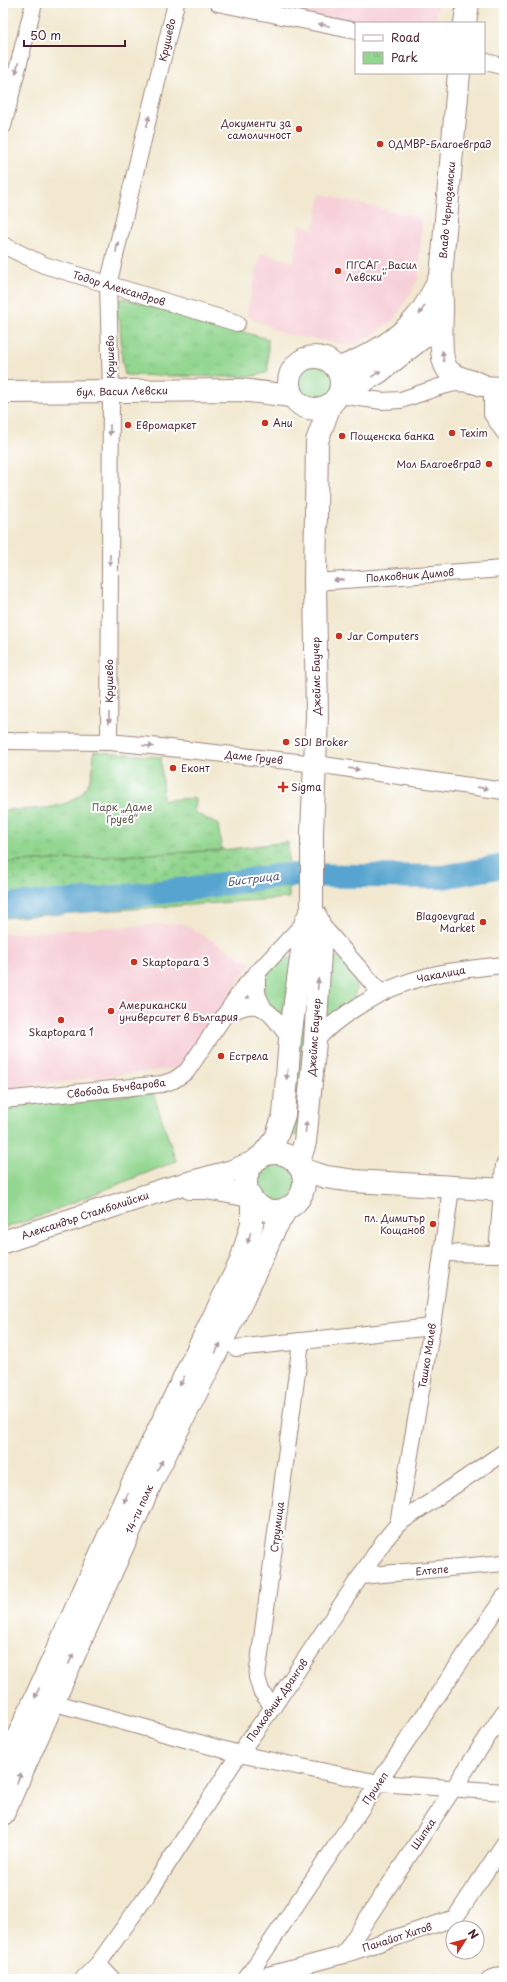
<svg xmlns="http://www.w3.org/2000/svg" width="507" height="1982" viewBox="0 0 507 1982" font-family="'Playpen Sans',sans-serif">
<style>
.built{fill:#f6cfd7}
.green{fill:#92d68f;stroke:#6e7a5d}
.wetland{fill:url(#wetland-marsh);stroke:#6e7a5d}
.park{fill:url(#park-tufts);stroke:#6e7a5d}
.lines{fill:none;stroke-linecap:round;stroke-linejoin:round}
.river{stroke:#56a4cf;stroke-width:24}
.street-casing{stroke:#9e847d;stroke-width:18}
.secondary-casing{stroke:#9e847d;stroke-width:24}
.street{stroke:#fff;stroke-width:16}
.secondary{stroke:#fff;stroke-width:22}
.oneway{fill:#ae9aa0}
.poi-dot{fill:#c8321e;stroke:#fff;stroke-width:1.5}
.labels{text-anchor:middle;stroke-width:4;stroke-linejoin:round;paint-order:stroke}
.street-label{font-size:10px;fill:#4a1f2b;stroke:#fff}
.poi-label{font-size:10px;fill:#4a1f2b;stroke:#fff;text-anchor:start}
.park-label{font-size:10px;fill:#605649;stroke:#fff}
.water-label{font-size:11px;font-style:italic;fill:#4f5b75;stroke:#fff}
</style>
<defs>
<pattern id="wetland-marsh" width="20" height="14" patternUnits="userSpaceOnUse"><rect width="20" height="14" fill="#92d68f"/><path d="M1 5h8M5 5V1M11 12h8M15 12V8" fill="none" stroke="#7fb77c"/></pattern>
<pattern id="park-tufts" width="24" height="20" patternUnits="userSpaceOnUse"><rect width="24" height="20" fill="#92d68f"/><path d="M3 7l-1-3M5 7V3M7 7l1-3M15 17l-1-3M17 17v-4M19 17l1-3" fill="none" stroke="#7fb77c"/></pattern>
</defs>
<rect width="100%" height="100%" fill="#fff"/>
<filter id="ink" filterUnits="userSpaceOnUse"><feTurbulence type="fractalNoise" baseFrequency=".025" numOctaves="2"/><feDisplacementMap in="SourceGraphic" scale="8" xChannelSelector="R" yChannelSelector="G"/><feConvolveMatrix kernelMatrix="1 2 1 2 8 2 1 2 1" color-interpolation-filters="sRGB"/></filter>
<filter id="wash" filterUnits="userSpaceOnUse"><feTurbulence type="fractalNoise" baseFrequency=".012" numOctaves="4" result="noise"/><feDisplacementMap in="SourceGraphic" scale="16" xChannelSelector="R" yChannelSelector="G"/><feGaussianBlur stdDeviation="0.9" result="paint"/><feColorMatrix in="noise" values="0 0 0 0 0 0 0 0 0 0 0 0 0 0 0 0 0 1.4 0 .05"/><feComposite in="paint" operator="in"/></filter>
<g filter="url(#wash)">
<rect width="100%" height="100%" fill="#f1e8cf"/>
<g class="built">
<path d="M250 3H438L435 23H356Z"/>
<path d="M321 195 422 218 418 280 394 320 357 346 284 334 246 315 261 253 293 262 300 225 314 229Z"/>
<path d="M182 923 251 963 189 1058 176 1068 3 1089V934Z"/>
</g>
<g class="green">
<circle cx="314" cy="383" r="22"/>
<path d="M327 956C362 955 369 1011 327 1016Z"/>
<path d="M287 958H294L282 1018 265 1002C263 980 262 966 287 958Z"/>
<path d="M308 960 301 1136 283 1133Z"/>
<path d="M153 1093 176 1161 30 1220 3 1228V1106Z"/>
<circle cx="275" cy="1181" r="22"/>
</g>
<path class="wetland" d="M288 842 289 898 3 918V863L222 850Z"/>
<g class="park">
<path d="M123 298 268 339V372L255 376 231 377 125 375 122 361 120 320 117 319 116 303Z"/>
<path d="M94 751 161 757 163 800 195 798 194 812 218 825 222 850 3 863V810C35 808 83 814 92 773 94 766 93 758 94 751Z"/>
</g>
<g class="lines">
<path class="river" d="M3 905 90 900 187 889 283 875 443 877 504 866"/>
</g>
</g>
<g filter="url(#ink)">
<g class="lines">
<g class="street-casing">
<g id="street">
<path d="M218 3 356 31"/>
<path d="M484 61 504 67"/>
<path d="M3 126 34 3"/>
<path d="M3 245 44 265 237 323"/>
<path d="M492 386V414L504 432"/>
<path d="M339 395 382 401 401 400 439 387 455 383 504 385"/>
<path d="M315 582 504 569"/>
<path d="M3 741 109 742 151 746 316 764 504 791"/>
<path d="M109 742 111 391 108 285 176 3"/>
<path d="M318 921 380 992"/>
<path d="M257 972V994L264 1009"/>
<path d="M225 1016C260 994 269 1010 290 1039"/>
<path d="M315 1042C326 1028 341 1017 357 1007 407 975 446 971 504 965"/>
<path d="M3 1100 162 1084 174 1080 187 1071 243 988 306 921"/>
<path d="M443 1253 497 1254"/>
<path d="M497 1254 504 1165"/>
<path d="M236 1348 432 1327"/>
<path d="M398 1524 432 1327 451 1188"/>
<path d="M361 1576 504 1563"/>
<path d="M52 1702 239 1754 379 1783 504 1792"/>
<path d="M273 1707 261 1691 257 1677 301 1342"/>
<path d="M343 1955 504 1712"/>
<path d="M98 1964 112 1979"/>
<path d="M83 1979 98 1964 152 1888 239 1754 273 1707 384 1541 398 1524 504 1452"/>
<path d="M246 1979 504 1597"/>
<path d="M253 1979 343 1955 455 1918 504 1844"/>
<path d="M490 1979 504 1974"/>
</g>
</g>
<g class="secondary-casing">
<g id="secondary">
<path d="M465 23 468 3"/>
<path d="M442 310C442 325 438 363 450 372 458 379 472 381 482 385"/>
<circle cx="315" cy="383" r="26"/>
<path d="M337 369C366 358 397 341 417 317 427 306 434 290 440 277"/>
<path d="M341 389 360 383 379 372 427 334 439 317 442 308 441 276 459 73"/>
<path d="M3 392 241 390 291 396"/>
<circle cx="275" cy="1182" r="29"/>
<path d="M261 1157 276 1138 284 1115 290 1039 306 921 312 910V832L317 717 315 582 317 441 330 405"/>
<path d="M298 1165 305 1142 315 1042 320 951 318 921 315 915"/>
<path d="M301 1169 326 1177 354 1181 504 1190"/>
<path d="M190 1188H207L250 1196"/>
<path d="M3 1242 166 1189 232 1171 254 1162"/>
<path d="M3 1770 135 1478 241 1261 252 1224V1200"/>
<path d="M3 1814 151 1483 243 1299 274 1230 287 1208"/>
</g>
</g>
<use href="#street" class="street"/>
<use href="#secondary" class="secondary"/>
</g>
<defs><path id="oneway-solid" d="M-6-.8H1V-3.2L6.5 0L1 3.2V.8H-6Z"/></defs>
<g class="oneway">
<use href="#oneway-solid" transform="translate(324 25) rotate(-168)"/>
<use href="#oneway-solid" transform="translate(17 68) rotate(104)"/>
<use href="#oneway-solid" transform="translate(148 121) rotate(-77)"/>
<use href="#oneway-solid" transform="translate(117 247) rotate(-77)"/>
<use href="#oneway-solid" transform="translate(422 310) rotate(122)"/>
<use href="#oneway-solid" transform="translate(443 356) rotate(-97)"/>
<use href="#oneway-solid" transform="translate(376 374) rotate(-34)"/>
<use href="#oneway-solid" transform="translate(110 430) rotate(90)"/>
<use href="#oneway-solid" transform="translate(110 560) rotate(90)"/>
<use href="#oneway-solid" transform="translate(339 580) rotate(176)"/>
<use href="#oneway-solid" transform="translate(109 718) rotate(90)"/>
<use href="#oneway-solid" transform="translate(148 746) rotate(5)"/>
<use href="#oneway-solid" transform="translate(354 769) rotate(8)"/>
<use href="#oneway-solid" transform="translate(483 788) rotate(8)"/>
<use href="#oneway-solid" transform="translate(318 984) rotate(-87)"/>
<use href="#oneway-solid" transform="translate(287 1074) rotate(95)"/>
<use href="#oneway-solid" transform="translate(306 1127) rotate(-84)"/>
<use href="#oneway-solid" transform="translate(249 1238) rotate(106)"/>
<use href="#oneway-solid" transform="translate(218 1348) rotate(-63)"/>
<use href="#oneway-solid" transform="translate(182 1381) rotate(116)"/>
<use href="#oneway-solid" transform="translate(160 1465) rotate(-63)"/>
<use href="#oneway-solid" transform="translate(126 1498) rotate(114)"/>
<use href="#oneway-solid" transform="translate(71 1659) rotate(-66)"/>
<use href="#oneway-solid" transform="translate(37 1693) rotate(114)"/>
<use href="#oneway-solid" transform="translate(19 1778) rotate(-67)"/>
</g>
</g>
<g class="poi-dot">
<circle cx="299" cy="129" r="4"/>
<circle cx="380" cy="144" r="4"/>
<circle cx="338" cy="271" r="4"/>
<circle cx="265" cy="423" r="4"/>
<circle cx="128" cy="425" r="4"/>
<circle cx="452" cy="433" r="4"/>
<circle cx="342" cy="436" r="4"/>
<circle cx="489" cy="464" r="4"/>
<circle cx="339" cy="636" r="4"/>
<circle cx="286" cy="742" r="4"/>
<circle cx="173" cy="768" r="4"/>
<path d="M281 781h4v4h4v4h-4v4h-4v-4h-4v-4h4z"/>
<circle cx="483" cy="922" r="4"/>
<circle cx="134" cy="962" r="4"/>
<circle cx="111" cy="1011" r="4"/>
<circle cx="61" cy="1020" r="4"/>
<circle cx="221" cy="1056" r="4"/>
<circle cx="433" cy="1224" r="4"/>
</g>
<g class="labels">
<g class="street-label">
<text transform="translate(167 40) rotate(-77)" y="4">Крушево</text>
<text transform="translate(447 210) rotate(-85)" y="4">Владо Черноземски</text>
<text transform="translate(119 288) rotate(17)" y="4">Тодор Александров</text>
<text transform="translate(110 357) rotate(-91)" y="4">Крушево</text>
<text transform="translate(122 391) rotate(-1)" y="4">бул. Васил Левски</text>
<text transform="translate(410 575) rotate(-4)" y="4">Полковник Димов</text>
<text transform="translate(316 676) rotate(-91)" y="4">Джеймс Баучер</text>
<text transform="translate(109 681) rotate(-90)" y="4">Крушево</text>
<text transform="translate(254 757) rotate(6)" y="4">Даме Груев</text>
<text transform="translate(441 974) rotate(-11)" y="4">Чакалица</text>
<text transform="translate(314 1037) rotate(-86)" y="4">Джеймс Баучер</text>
<text transform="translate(116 1088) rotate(-7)" y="4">Свобода Бъчварова</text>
<text transform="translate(85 1215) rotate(-18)" y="4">Александър Стамболийски</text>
<text transform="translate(427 1356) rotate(-81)" y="4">Ташко Малев</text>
<text transform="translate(139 1509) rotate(-66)" y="4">14-ти полк</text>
<text transform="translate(277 1527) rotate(-83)" y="4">Струмица</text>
<text transform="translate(432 1570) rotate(-5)" y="4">Елтепе</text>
<text transform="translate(277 1700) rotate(-55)" y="4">Полковник Дрангов</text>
<text transform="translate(375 1788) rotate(-56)" y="4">Прилеп</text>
<text transform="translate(423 1834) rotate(-56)" y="4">Шипка</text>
<text transform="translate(397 1937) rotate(-18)" y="4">Панайот Хитов</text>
</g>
<g class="poi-label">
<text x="291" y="127" text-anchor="end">Документи за<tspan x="291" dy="12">самоличност</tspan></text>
<text x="388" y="148">ОДМВР-Благоевград</text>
<text x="346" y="269">ПГСАГ ,,Васил<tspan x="346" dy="12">Левски"</tspan></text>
<text x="273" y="427">Ани</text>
<text x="136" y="429">Евромаркет</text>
<text x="460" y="437">Texim</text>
<text x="350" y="440">Пощенска банка</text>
<text x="481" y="468" text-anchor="end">Мол Благоевград</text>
<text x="347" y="640">Jar Computers</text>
<text x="294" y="746">SDI Broker</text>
<text x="181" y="772">Еконт</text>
<text x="291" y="791">Sigma</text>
<text x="475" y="920" text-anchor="end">Blagoevgrad<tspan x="475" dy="12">Market</tspan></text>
<text x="142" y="966">Skaptopara 3</text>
<text x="119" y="1009">Американски<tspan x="119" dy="12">университет в България</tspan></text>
<text x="61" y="1036" text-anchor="middle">Skaptopara 1</text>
<text x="229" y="1060">Естрела</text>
<text x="425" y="1222" text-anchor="end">пл. Димитър<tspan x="425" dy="12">Кощанов</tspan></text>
</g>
<g class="park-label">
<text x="122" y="811">Парк „Даме<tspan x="122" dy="12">Груев“</tspan></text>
</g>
<g class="water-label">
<text transform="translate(253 879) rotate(-7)" y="4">Бистрица</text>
</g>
</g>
<rect width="507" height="1982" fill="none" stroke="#fff" stroke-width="16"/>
<rect x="355" y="22" width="130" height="52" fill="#ffffff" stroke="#b7a5aa"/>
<rect x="363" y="35" width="20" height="6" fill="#ffffff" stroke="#b7a5aa"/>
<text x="391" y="42" font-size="12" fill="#4a1f2b">Road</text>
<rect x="363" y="52" width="20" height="12" fill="url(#park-tufts)" stroke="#b7a5aa"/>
<text x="391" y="62" font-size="12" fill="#4a1f2b">Park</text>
<g transform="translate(465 1940) rotate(54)"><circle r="19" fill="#ffffff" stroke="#b7a5aa"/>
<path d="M0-3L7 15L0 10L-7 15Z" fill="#c8321e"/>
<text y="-6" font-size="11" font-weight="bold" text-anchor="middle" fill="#4a1f2b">N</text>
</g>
<path d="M24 40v6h101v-6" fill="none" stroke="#4a1f2b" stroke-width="2"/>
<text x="30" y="40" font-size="12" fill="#4a1f2b" stroke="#ffffff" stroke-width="3" paint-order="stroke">50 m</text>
</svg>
